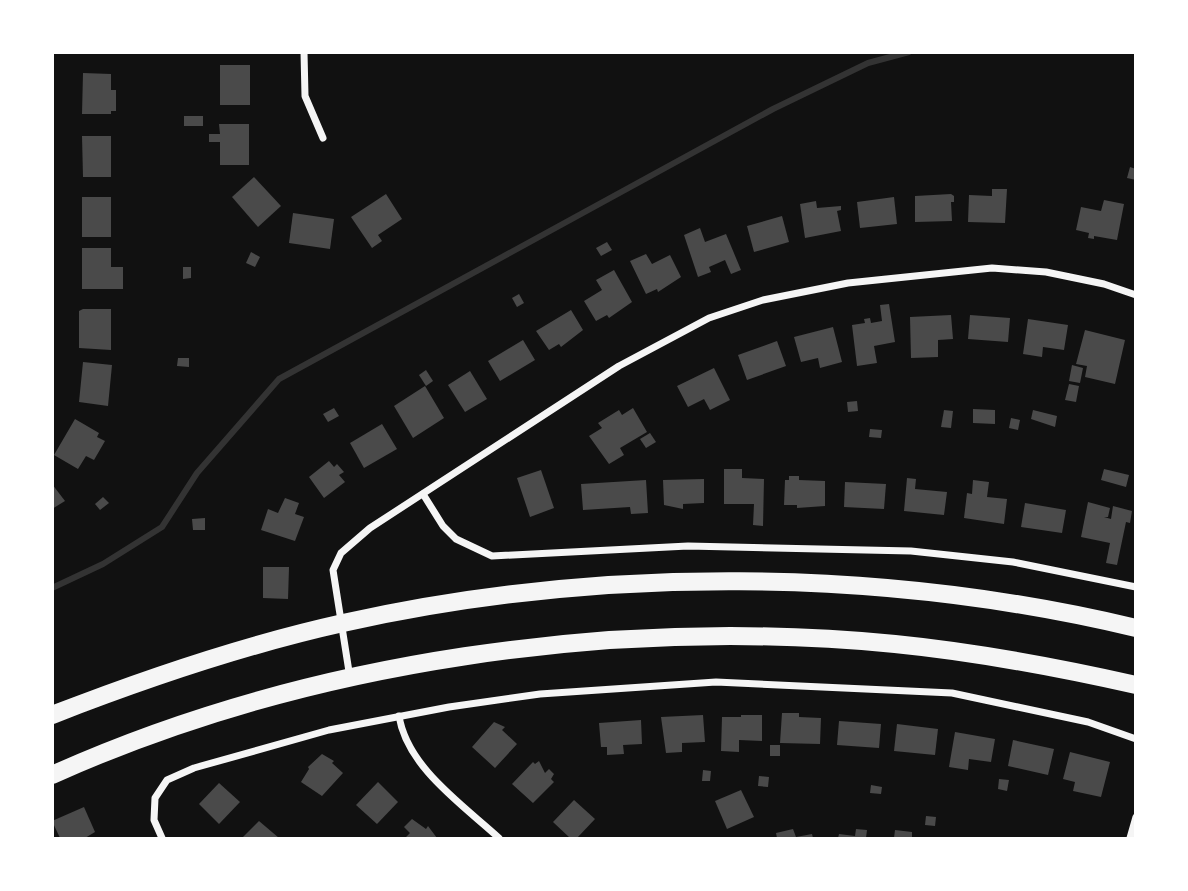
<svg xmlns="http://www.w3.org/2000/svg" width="1188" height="891" viewBox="0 0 1188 891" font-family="'Fira Sans',sans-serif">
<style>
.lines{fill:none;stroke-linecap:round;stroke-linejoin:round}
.stream{stroke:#333;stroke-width:6}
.building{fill:#4a4a4a}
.minor{stroke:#f5f5f5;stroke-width:7}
.primary{stroke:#f5f5f5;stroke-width:18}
</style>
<rect width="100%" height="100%" fill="#111"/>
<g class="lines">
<path class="stream" d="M52 588 103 564 162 527 197 473 279 379 773 109 868 63 909 52"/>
</g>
<g class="building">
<rect x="220" y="65" width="30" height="40"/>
<path d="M83 73 111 74V90H116V111H111V114H82Z"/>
<rect x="184" y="116" width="19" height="10"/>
<path d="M219 124H249V165H220V142H209V134H220Z"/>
<path d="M82 136H111V177H83Z"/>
<path d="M1130 167 1136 169V180L1127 178Z"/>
<path d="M254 177 281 206 258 227 232 197Z"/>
<path d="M992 189H1007L1005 223 968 222 969 195 992 196Z"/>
<path d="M386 194 402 219 378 235 382 241 372 248 351 217Z"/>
<path d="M951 194 954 196V202H951L952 221 915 222V196Z"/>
<rect x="82" y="197" width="29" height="40"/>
<path d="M894 197 897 224 860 228 857 202Z"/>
<path d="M1104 200 1124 204 1117 240 1094 236V239L1088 238 1089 233 1076 230 1081 207 1101 211Z"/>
<path d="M816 201 817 208 841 206V210L837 211 841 231 805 238 800 204Z"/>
<path d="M293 213 334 219 330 249 289 243Z"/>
<path d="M782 216 789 242 754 252 747 226Z"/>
<path d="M700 228 705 242 726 234 741 270 731 274 725 260 709 267 711 272 698 277 684 235Z"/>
<path d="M607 242 612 250 601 256 596 248Z"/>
<path d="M82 248H111V267H123V289H82Z"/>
<path d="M251 252 260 257 255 267 246 263Z"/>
<path d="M646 254 652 264 670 255 681 277 658 292 657 289 646 294 630 261Z"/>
<path d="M183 267H191V278L183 279Z"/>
<path d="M614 270 632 302 609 318 607 315 596 321 584 301 602 290 596 280Z"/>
<path d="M519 294 524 303 517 307 512 298Z"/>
<path d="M889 304 895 342 874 346 877 363 857 366 852 325 865 323 864 319 870 318 871 323 882 321 880 305Z"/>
<path d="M83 309H111V350L79 348V311Z"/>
<path d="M571 310 583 330 561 347 559 344 549 350 536 331Z"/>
<path d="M951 315 953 339 938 340V357L911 358 910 317Z"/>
<path d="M970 315 1010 318 1008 342 968 339Z"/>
<path d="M1028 319 1068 325 1064 350 1043 347 1042 357 1023 354Z"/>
<path d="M833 327 842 362 820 368 818 358 801 362 794 337Z"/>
<path d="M1085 330 1125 340 1115 384 1085 377 1087 366 1076 364Z"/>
<path d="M523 340 535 360 500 381 488 361Z"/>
<path d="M777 341 786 366 747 380 738 355Z"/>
<path d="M178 358H189V367L177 366Z"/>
<path d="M83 362 112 365 108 406 79 402Z"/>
<path d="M1072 365 1083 368 1080 383 1069 381Z"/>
<path d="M714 368 730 400 710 410 704 399 688 407 677 386Z"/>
<path d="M426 370 433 381 426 386 419 375Z"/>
<path d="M470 371 487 399 465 412 448 385Z"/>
<path d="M1069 384 1079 386 1076 402 1065 400Z"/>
<path d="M425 386 444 418 413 438 394 406Z"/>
<path d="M857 401 858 411 848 412 847 402Z"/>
<path d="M334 408 339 416 328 422 323 414Z"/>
<path d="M633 408 647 432 620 448 624 455 609 464 589 436 602 428 598 423 619 410 622 415Z"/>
<path d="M973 409 995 410V424L973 423Z"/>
<path d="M944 410 953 411 951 428 941 427Z"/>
<path d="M1033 410 1057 416 1055 427 1031 419Z"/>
<path d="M1011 418 1020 420 1018 430 1009 428Z"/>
<path d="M75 419 99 433 97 437 105 441 94 460 86 456 78 469 54 455Z"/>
<path d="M382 424 397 449 364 468 350 443Z"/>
<path d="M870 429 882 430 881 438 869 437Z"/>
<path d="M650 433 656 442 646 448 640 439Z"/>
<path d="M329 461 334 467 337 464 344 472 339 475 345 482 324 498 309 477Z"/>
<path d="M724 469H742V478L764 479 763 526 753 525 754 504H724Z"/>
<path d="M1104 469 1129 475 1126 487 1101 480Z"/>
<path d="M541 470 554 508 530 517 517 478Z"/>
<path d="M789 476H799V480L825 481V506L797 508V505H784L785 480H789Z"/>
<path d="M907 478 916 479 915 489 947 492 944 515 904 511Z"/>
<path d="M704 479V503L683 504V509L664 505 663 480Z"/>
<path d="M646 480 648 513 631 514 630 507 583 510 581 484Z"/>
<path d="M973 480 989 482 987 497 1007 499 1004 524 964 518 967 493 972 494Z"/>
<path d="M845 482 886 484 884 509 844 507Z"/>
<path d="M52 484 65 501 52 509Z"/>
<path d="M103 497 109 503 100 510 95 504Z"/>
<path d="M285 498 299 503 295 514 304 517 295 541 261 530 268 509 278 513Z"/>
<path d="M1088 502 1110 508 1108 517H1104L1111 519 1113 506 1132 511 1130 523 1126 522 1117 565 1106 563 1110 543 1081 537Z"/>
<path d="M1025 503 1066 510 1062 533 1021 527Z"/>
<path d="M205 518V530H193L192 519Z"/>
<path d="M263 567H289L288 599 263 598Z"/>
<path d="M782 713H799V717L821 718 820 744 780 743Z"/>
<path d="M703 715 705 742 682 743V752L666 753 661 717Z"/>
<path d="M741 715H762V741L739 740V752L721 751 722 717H741Z"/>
<path d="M641 720 642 744 623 745 624 754 607 755V747H601L599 723Z"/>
<path d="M839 721 881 724 879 748 837 745Z"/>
<path d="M494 722 505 727 502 730 517 744 495 768 472 747Z"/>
<path d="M897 724 938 729 935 755 894 751Z"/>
<path d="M955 732 995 739 991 762 969 759 968 770 949 767Z"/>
<path d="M1013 740 1054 749 1048 775 1008 766Z"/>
<rect x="770" y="745" width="10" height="11"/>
<path d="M1070 752 1110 762 1101 797 1073 791 1075 782 1063 779Z"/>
<path d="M322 754 334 761 332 763 343 773 322 796 301 782 309 769 308 767Z"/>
<path d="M539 761 545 773 549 769 554 774 551 779 554 782 533 803 512 784 533 762 535 764Z"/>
<path d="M703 770 711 771 710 781H702Z"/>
<path d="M759 776 769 777 768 787 758 786Z"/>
<path d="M999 779 1009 780 1007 791 998 789Z"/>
<path d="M378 782 398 802 377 824 356 805Z"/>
<path d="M219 783 240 802 219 824 199 804Z"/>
<path d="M871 785 882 787 881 794 870 793Z"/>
<path d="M741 790 754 817 727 829 715 801Z"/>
<path d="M574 800 595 819 577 838H570L553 822Z"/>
<path d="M84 807 95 832 85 838H60L52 821Z"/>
<path d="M926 816 936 817 935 826 925 825Z"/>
<path d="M412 819 426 829 428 826 437 838H405L410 833 404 827Z"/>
<path d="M259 821 279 838H242Z"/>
<path d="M793 829 796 837 812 834 813 838H777L776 833Z"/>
<path d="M856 829 867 830 866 838H838L839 834 855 836Z"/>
<path d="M895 830 912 832V838H894Z"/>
</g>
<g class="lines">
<g class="minor">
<path d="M304 52 305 96 323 138"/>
<path d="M423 494 443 526 456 539 492 556 688 546 911 551 1013 562 1136 587"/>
<path d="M350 678 333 570 341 553 370 528 619 366 709 318 763 300 848 283 992 268 1046 272 1104 284 1136 295"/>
<path d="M399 716C407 767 463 805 499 838"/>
<path d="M162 838 154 820 155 798 167 780 194 768 329 730 449 707 540 694 716 682 952 693 1088 722 1136 739"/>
<path d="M1130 838 1136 817"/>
</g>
<g class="primary">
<path d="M52 715C147 678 244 645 343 623 598 566 881 567 1136 628"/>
<path d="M52 775C308 660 616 617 895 644 975 652 1056 667 1136 685"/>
</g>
</g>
<rect width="1188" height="891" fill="none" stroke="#ffffff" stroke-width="108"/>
</svg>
